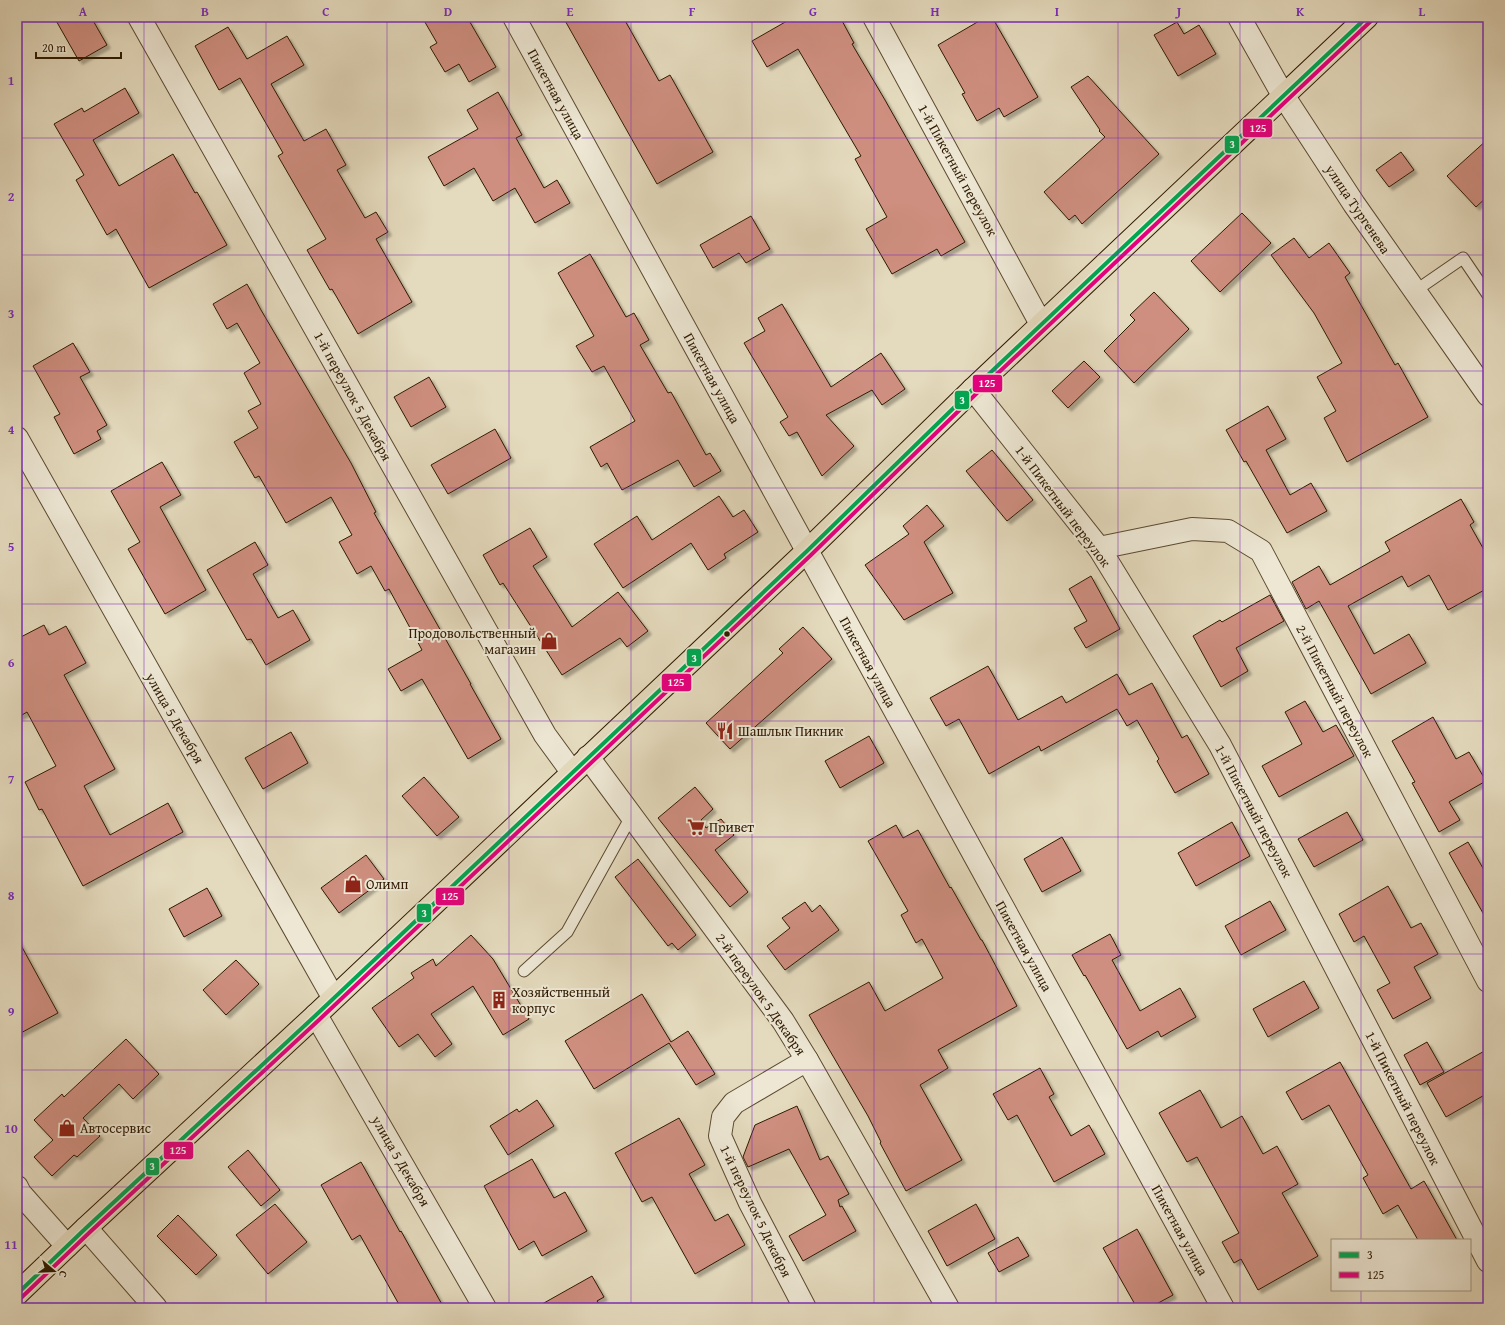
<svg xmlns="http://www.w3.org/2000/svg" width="1505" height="1325" viewBox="0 0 1505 1325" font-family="'Gentium Book Plus',serif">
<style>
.building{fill:#cf8f80;stroke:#2f1a01;filter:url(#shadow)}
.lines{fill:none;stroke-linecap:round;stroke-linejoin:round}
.service-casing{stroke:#5c4a30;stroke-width:13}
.minor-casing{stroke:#5c4a30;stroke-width:24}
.primary-casing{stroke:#2f1a01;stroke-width:24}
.service{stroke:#ede7d4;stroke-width:11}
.minor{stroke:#ede7d4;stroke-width:22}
.primary{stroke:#e4dabd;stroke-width:22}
.bus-1-casing{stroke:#ede7d4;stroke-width:7}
.bus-2-casing{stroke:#ede7d4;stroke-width:7}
.bus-1{stroke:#00a651;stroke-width:4}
.bus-2{stroke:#e5007d;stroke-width:4}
.grid{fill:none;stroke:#7b2cbf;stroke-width:1;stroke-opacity:0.55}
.bus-dot{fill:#2f1a01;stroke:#ede7d4;stroke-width:1.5}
.labels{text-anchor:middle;stroke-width:4;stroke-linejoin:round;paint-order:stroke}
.street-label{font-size:14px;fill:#2f1a01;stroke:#ede7d4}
.poi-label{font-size:14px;fill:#2f1a01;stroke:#ede7d4;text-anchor:start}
.line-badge{stroke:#ede7d4;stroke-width:1.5}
.badge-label{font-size:11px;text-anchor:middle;font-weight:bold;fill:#fff}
.neatline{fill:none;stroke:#7b2cbf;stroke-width:1.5}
.grid-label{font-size:13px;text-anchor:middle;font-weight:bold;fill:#7b2cbf}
</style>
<defs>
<filter id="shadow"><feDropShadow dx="3.5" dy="3.5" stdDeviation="1" flood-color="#0004"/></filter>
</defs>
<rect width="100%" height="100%" fill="#e4dabd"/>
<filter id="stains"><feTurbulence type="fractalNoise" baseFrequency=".005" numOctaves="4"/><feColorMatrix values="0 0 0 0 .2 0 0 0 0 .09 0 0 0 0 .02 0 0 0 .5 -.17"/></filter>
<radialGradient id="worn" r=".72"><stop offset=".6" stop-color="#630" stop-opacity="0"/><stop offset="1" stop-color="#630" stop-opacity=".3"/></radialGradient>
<g class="building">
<path d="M54 17H91L107 45 79 61Z"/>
<path d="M422 17H467L496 67 469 82 459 64 445 72 430 47 437 43Z"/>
<path d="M563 17H623L659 81 670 75 713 152 657 184Z"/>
<path d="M794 17H840L854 43 852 44 885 100 965 242 941 256 937 249 892 274 866 229 887 217 855 159 861 156 798 49 767 67 752 41Z"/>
<path d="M986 17H992L1038 97 1004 117 999 108 977 121 962 94 965 93 938 45Z"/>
<path d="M1177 22 1184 34 1199 25 1216 54 1178 76 1154 35Z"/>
<path d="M228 27 247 59 287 36 304 65 271 84 304 141 326 129 346 165 337 170 365 218 376 212 388 232 376 239 412 302 358 334 332 289 330 290 307 250 326 239 278 156 283 153 240 78 219 90 195 46Z"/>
<path d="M1088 76 1159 154 1082 224 1075 215 1069 220 1044 192 1105 137 1099 131 1100 130 1071 87Z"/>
<path d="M125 88 139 113 93 140 119 186 173 154 195 193 197 192 227 245 149 288 116 229 107 235 76 180 84 175 54 124 82 108 84 112Z"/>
<path d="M498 92 522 135 516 138 544 188 557 180 570 203 535 223 515 188 493 201 474 168 444 186 428 157 478 129 467 110Z"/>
<path d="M1488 139V196L1476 207 1447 176Z"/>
<path d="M1401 152 1414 170 1389 187 1376 170Z"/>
<path d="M1242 213 1271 243 1220 292 1191 261Z"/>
<path d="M751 216 770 249 746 263 739 253 713 268 700 245Z"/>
<path d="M1294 238 1309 258 1329 243 1350 273 1345 277 1395 365 1398 363 1428 417 1347 462 1324 418 1336 411 1317 377 1342 363 1314 313 1271 255Z"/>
<path d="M590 254 626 317 634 313 649 340 640 345 668 393 671 392 706 455 710 453 721 471 694 487 678 460 622 490 607 463 601 467 590 447 635 421 604 366 592 372 576 346 594 336 558 273Z"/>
<path d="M247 284 261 310 351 463 376 512 374 513 471 684H470L501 739 468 759 422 679 401 691 388 669 422 650 389 589 385 591 371 566 357 574 339 542 352 535 331 497 286 523 259 476 255 478 234 442 258 428 248 411 261 404 244 373 260 363 237 323 227 329 213 304Z"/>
<path d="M1154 292 1189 329 1134 383 1104 351 1135 320 1130 315Z"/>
<path d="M782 304 831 387 881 353 905 389 882 405 872 390 826 415 854 446 822 476 797 432 789 436 780 422 788 417 744 343 765 331 758 318Z"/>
<path d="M73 343 90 372 80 377 107 425 97 431 101 439 74 454 54 417 60 414 33 366Z"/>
<path d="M1084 361 1100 377 1068 408 1052 391Z"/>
<path d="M429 377 446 407 411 427 394 397Z"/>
<path d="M1268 406 1286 439 1266 450 1290 495 1311 483 1327 511 1287 533 1246 461 1244 462 1226 430Z"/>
<path d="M495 429 511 458 448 494 431 465Z"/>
<path d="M992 450 1033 500 1007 521 966 471Z"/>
<path d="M162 462 181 495 160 507 206 590 165 614 128 549 140 542 111 491Z"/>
<path d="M719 496 733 517 744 510 758 532 724 554 726 558 708 570 691 543 623 588 594 544 637 516 652 540Z"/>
<path d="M1461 499 1474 522 1470 525 1488 557V588L1448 610 1429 575 1408 587 1402 576 1348 606 1374 654 1409 634 1426 663 1371 694 1319 601 1306 609 1292 582 1319 566 1330 585 1390 551 1385 542Z"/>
<path d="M927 505 944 526 924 542 953 593 904 620 865 565 909 534 903 526Z"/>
<path d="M530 528 547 557 533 566 572 627 618 592 648 631 627 647 620 638 562 675 503 583 500 585 483 555Z"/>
<path d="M255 542 268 565 253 574 278 618 293 610 310 640 266 665 251 639 247 640 207 570Z"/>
<path d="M1091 576 1120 629 1086 648 1074 628 1087 621 1069 589Z"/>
<path d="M1270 595 1284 621 1236 648 1248 671 1221 687 1193 636 1220 620 1222 622Z"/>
<path d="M44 625 49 635 66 626 86 663 64 675 115 769 84 786 110 835 168 803 183 832 83 886 42 809 39 810 25 782 56 766 27 712 17 718V639Z"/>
<path d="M803 627 832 659 730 749 706 723 783 653 779 649Z"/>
<path d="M988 666 1018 720 1062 696 1066 703 1117 674 1129 695 1152 683 1182 738 1187 735 1209 774 1175 793 1157 761 1159 759 1137 720 1127 726 1117 709 1041 751 1039 746 989 774 959 719 946 726 930 698Z"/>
<path d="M1305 701 1323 732 1336 725 1354 756 1279 797 1262 766 1302 744 1285 712Z"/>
<path d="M1433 717 1456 759 1469 752 1486 781 1449 802 1460 820 1439 832 1412 783 1415 782 1392 741Z"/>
<path d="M291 732 308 763 263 789 245 758Z"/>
<path d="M869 736 884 763 840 788 825 761Z"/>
<path d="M424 777 459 817 437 836 402 796Z"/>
<path d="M695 787 713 809 701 820 706 828 721 819 734 835 715 850 748 892 730 907 658 818Z"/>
<path d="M1347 812 1363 840 1314 867 1298 839Z"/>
<path d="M1232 822 1250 856 1196 886 1178 853Z"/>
<path d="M896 825 903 838 918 830 950 888 951 887 981 940H982L1017 1006 938 1050 948 1068 920 1085 962 1160 906 1191 880 1143 881 1142 868 1116 809 1015 869 982 885 1011 943 978 922 939 916 943 901 915 908 911 868 841Z"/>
<path d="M1062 837 1081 871 1042 892 1024 859Z"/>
<path d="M1468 842 1488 877V922L1449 853Z"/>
<path d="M366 855 384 879 339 913 321 888Z"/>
<path d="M638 859 696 935 678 950 672 943 668 946 615 877Z"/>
<path d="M1388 886 1411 928 1421 923 1438 954 1414 967 1431 998 1393 1019 1377 990 1390 983 1364 936 1354 942 1339 914Z"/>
<path d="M207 888 222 916 184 937 169 909Z"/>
<path d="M1270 901 1286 930 1241 955 1225 926Z"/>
<path d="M805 902 812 912 820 905 839 930 785 970 767 946 790 928 782 918Z"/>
<path d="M1110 934 1121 955 1112 960 1140 1011 1180 988 1196 1017 1161 1037 1158 1031 1127 1049 1085 975 1084 976 1072 955Z"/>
<path d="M471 935 493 959 529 1019 503 1035 473 986 431 1014 452 1044 435 1057 418 1034 399 1047 372 1008 414 978 411 973 433 959 436 966Z"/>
<path d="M17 938 58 1013 17 1035Z"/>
<path d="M236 960 259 984 226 1015 203 990Z"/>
<path d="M1304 981 1319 1008 1268 1037 1253 1009Z"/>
<path d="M642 994 671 1042 688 1031 715 1074 696 1085 669 1043 594 1089 565 1041Z"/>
<path d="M126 1039 159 1074 133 1099 119 1084 83 1118 100 1136 77 1157 74 1155 52 1176 34 1157 53 1140 34 1120 62 1094 64 1097Z"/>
<path d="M1427 1042 1444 1072 1420 1085 1404 1055Z"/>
<path d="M1488 1049V1093L1446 1117 1427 1083Z"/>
<path d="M1340 1062 1411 1189 1424 1181 1457 1240H1418L1398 1205 1383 1214 1363 1178 1368 1175 1329 1105 1302 1120 1286 1092Z"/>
<path d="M1040 1068 1054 1094 1049 1097 1071 1136 1089 1125 1105 1154 1054 1182 1017 1115 1008 1120 993 1094Z"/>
<path d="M1200 1090 1221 1128 1242 1116 1263 1154 1277 1146 1298 1184 1282 1193 1318 1256 1258 1290 1241 1259 1234 1263 1222 1242 1239 1233 1197 1157 1187 1162 1159 1113Z"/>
<path d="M537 1100 554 1126 508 1155 490 1126 517 1109 519 1112Z"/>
<path d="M797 1106 820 1160 828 1156 849 1194 838 1200 840 1207 842 1206 856 1231 803 1261 789 1236 826 1215 789 1149 748 1167 743 1157 755 1125Z"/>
<path d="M679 1118 705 1165 689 1174 715 1221 728 1214 745 1245 695 1274 652 1197 642 1202 615 1153Z"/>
<path d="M248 1150 280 1190 261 1206 228 1167Z"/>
<path d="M532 1159 554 1198 565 1192 587 1231 542 1256 534 1241 519 1250 484 1186Z"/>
<path d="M361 1162 400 1232 401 1231 444 1308H401L360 1235 352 1240 321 1185Z"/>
<path d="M275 1204 307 1242 268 1274 236 1235Z"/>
<path d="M976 1204 995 1239 947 1266 928 1231Z"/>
<path d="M178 1215 217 1255 196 1275 157 1236Z"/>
<path d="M1137 1229 1173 1295 1149 1308H1137L1103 1248Z"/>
<path d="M1018 1237 1029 1256 999 1272 988 1253Z"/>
<path d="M592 1276 604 1297 597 1301 602 1308H535Z"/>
</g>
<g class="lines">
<g class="service-casing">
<g id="service">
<path d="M1415 291 1463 258 1488 295"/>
<path d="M524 971 567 932 632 815"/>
</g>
</g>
<g class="minor-casing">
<g id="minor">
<path d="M139 17 545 735 572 772"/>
<path d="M514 17 1223 1308"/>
<path d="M874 17 1041 324"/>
<path d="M1239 17 1283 95 1354 204 1488 395"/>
<path d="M973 389 1099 548 1220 745 1488 1261"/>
<path d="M17 438 333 997"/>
<path d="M1099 548 1192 529 1228 531 1261 551 1488 981"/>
<path d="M588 757 783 1021 807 1060 948 1308"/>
<path d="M316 1015 485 1308"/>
<path d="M17 1187 20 1193 67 1246"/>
<path d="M86 1228 156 1308"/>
<path d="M805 1308 750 1203 720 1136 723 1117 734 1103 807 1060"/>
</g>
</g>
<g class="primary-casing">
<path id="primary" d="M17 1294 86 1228 316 1015 807 551 973 389 1367 17"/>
</g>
<use href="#service" class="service"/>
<use href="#minor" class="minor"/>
<use href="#primary" class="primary"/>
<g class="bus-1-casing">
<path id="bus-1" d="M17 1294 86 1228 316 1015 807 551 973 389 1367 17"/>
</g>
<g class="bus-2-casing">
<path id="bus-2" d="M21 1298 90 1232 320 1019 811 555 977 393 1371 21"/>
</g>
<use href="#bus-1" class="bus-1"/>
<use href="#bus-2" class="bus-2"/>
</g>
<path class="grid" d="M144 17V1308M266 17V1308M387 17V1308M509 17V1308M631 17V1308M752 17V1308M874 17V1308M996 17V1308M1118 17V1308M1240 17V1308M1361 17V1240M17 138H1488M17 255H1488M17 371H1488M17 488H1488M17 604H1488M17 721H1488M17 837H1488M17 954H1488M17 1070H1488M17 1187H1488M1361 1290V1308"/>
<defs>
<g id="shop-bare" transform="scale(1.38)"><path d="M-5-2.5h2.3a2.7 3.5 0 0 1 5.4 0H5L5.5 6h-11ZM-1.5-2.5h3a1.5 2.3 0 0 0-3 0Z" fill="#8f2418" stroke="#ede7d4" stroke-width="2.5" paint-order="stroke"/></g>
<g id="restaurant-bare" transform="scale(1.38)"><path d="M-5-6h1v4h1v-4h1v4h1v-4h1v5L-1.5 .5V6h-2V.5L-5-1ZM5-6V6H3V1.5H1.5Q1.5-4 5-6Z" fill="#8f2418" stroke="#ede7d4" stroke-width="2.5" paint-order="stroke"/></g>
<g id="supermarket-bare" transform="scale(1.38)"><path d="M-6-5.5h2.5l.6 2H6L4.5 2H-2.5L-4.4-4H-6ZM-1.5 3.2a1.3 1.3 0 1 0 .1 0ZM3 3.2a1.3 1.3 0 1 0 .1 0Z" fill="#8f2418" stroke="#ede7d4" stroke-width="2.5" paint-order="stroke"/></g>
<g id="building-bare" transform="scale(1.38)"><path d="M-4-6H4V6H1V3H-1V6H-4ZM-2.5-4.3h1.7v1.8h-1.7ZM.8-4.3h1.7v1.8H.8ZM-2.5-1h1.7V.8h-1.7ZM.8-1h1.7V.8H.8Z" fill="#8f2418" stroke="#ede7d4" stroke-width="2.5" paint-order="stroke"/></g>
</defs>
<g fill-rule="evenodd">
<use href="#shop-bare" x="549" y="641"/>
<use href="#restaurant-bare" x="725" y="731"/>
<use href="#supermarket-bare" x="696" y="827"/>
<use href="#shop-bare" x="353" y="884"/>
<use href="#building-bare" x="499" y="1000"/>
<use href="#shop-bare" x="67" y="1128"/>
</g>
<circle class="bus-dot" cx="727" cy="634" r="3.5"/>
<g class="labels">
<g class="street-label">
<text transform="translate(556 94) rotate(61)" y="5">Пикетная улица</text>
<text transform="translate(958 170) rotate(61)" y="5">1-й Пикетный переулок</text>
<text transform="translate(1358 209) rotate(56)" y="5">улица Тургенева</text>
<text transform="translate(712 378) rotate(61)" y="5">Пикетная улица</text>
<text transform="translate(353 396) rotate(61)" y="5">1-й переулок 5 Декабря</text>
<text transform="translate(1063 506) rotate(53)" y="5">1-й Пикетный переулок</text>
<text transform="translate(868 662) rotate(61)" y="5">Пикетная улица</text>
<text transform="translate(1335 691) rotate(62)" y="5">2-й Пикетный переулок</text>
<text transform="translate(175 718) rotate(60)" y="5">улица 5 Декабря</text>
<text transform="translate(1254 811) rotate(62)" y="5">1-й Пикетный переулок</text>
<text transform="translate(1024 946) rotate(61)" y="5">Пикетная улица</text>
<text transform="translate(761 994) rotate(55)" y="5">2-й переулок 5 Декабря</text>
<text transform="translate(1403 1098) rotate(63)" y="5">1-й Пикетный переулок</text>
<text transform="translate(401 1161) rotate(60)" y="5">улица 5 Декабря</text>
<text transform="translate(756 1211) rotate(64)" y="5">1-й переулок 5 Декабря</text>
<text transform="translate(1180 1230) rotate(61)" y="5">Пикетная улица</text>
</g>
<g class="poi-label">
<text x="536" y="638" text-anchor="end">Продовольственный<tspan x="536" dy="16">магазин</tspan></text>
<text x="738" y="736">Шашлык Пикник</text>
<text x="709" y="832">Привет</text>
<text x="366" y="889">Олимп</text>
<text x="512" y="997">Хозяйственный<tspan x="512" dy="16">корпус</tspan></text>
<text x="80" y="1133">Автосервис</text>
</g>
</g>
<g class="line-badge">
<rect x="1242" y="118" width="31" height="20" rx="4" fill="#e5007d"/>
<rect x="1224" y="135" width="16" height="19" rx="4" fill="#00a651"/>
<rect x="972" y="374" width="31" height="19" rx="4" fill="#e5007d"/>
<rect x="954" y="390" width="16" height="20" rx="4" fill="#00a651"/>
<rect x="686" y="648" width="16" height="19" rx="4" fill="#00a651"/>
<rect x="661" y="673" width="31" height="19" rx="4" fill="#e5007d"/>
<rect x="435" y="887" width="30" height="19" rx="4" fill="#e5007d"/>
<rect x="416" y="903" width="16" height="20" rx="4" fill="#00a651"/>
<rect x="163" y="1141" width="31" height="19" rx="4" fill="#e5007d"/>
<rect x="145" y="1157" width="15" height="19" rx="4" fill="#00a651"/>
</g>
<g class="badge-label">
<text x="1258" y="132">125</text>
<text x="1232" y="148">3</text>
<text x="987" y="387">125</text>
<text x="962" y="404">3</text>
<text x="694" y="662">3</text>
<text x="676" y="686">125</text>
<text x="450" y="900">125</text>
<text x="424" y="917">3</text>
<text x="178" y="1154">125</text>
<text x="152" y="1170">3</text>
</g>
<rect width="1505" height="1325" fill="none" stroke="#e4dabd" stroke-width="44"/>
<rect x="1331" y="1239" width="140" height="52" fill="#ede7d4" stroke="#a19580"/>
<rect x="1339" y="1252" width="20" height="6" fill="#00a651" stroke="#a19580"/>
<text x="1367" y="1259" font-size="12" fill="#2f1a01">3</text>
<rect x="1339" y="1272" width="20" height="6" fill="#e5007d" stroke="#a19580"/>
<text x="1367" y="1279" font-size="12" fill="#2f1a01">125</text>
<g transform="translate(54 1271) rotate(109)" stroke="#ede7d4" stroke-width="3" paint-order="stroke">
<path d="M0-3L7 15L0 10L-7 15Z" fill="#2f1a01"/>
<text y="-6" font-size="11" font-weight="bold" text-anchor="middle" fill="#2f1a01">С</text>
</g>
<path d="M36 52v6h85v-6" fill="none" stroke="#2f1a01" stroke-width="2"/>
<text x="42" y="52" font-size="12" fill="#2f1a01" stroke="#ede7d4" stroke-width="3" paint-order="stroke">20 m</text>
<rect x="22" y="22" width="1461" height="1281" class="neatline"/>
<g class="grid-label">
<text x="83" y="16">A</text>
<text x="205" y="16">B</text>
<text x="326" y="16">C</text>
<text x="448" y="16">D</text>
<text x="570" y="16">E</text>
<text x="692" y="16">F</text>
<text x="813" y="16">G</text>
<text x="935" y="16">H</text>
<text x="1057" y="16">I</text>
<text x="1179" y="16">J</text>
<text x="1300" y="16">K</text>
<text x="1422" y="16">L</text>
<text x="11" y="85">1</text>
<text x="11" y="201">2</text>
<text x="11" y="318">3</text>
<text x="11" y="434">4</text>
<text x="11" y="551">5</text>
<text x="11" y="667">6</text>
<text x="11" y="784">7</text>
<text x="11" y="900">8</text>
<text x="11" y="1016">9</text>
<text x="11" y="1133">10</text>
<text x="11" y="1249">11</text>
</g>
<rect width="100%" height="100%" filter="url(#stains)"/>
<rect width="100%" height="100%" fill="url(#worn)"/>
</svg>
